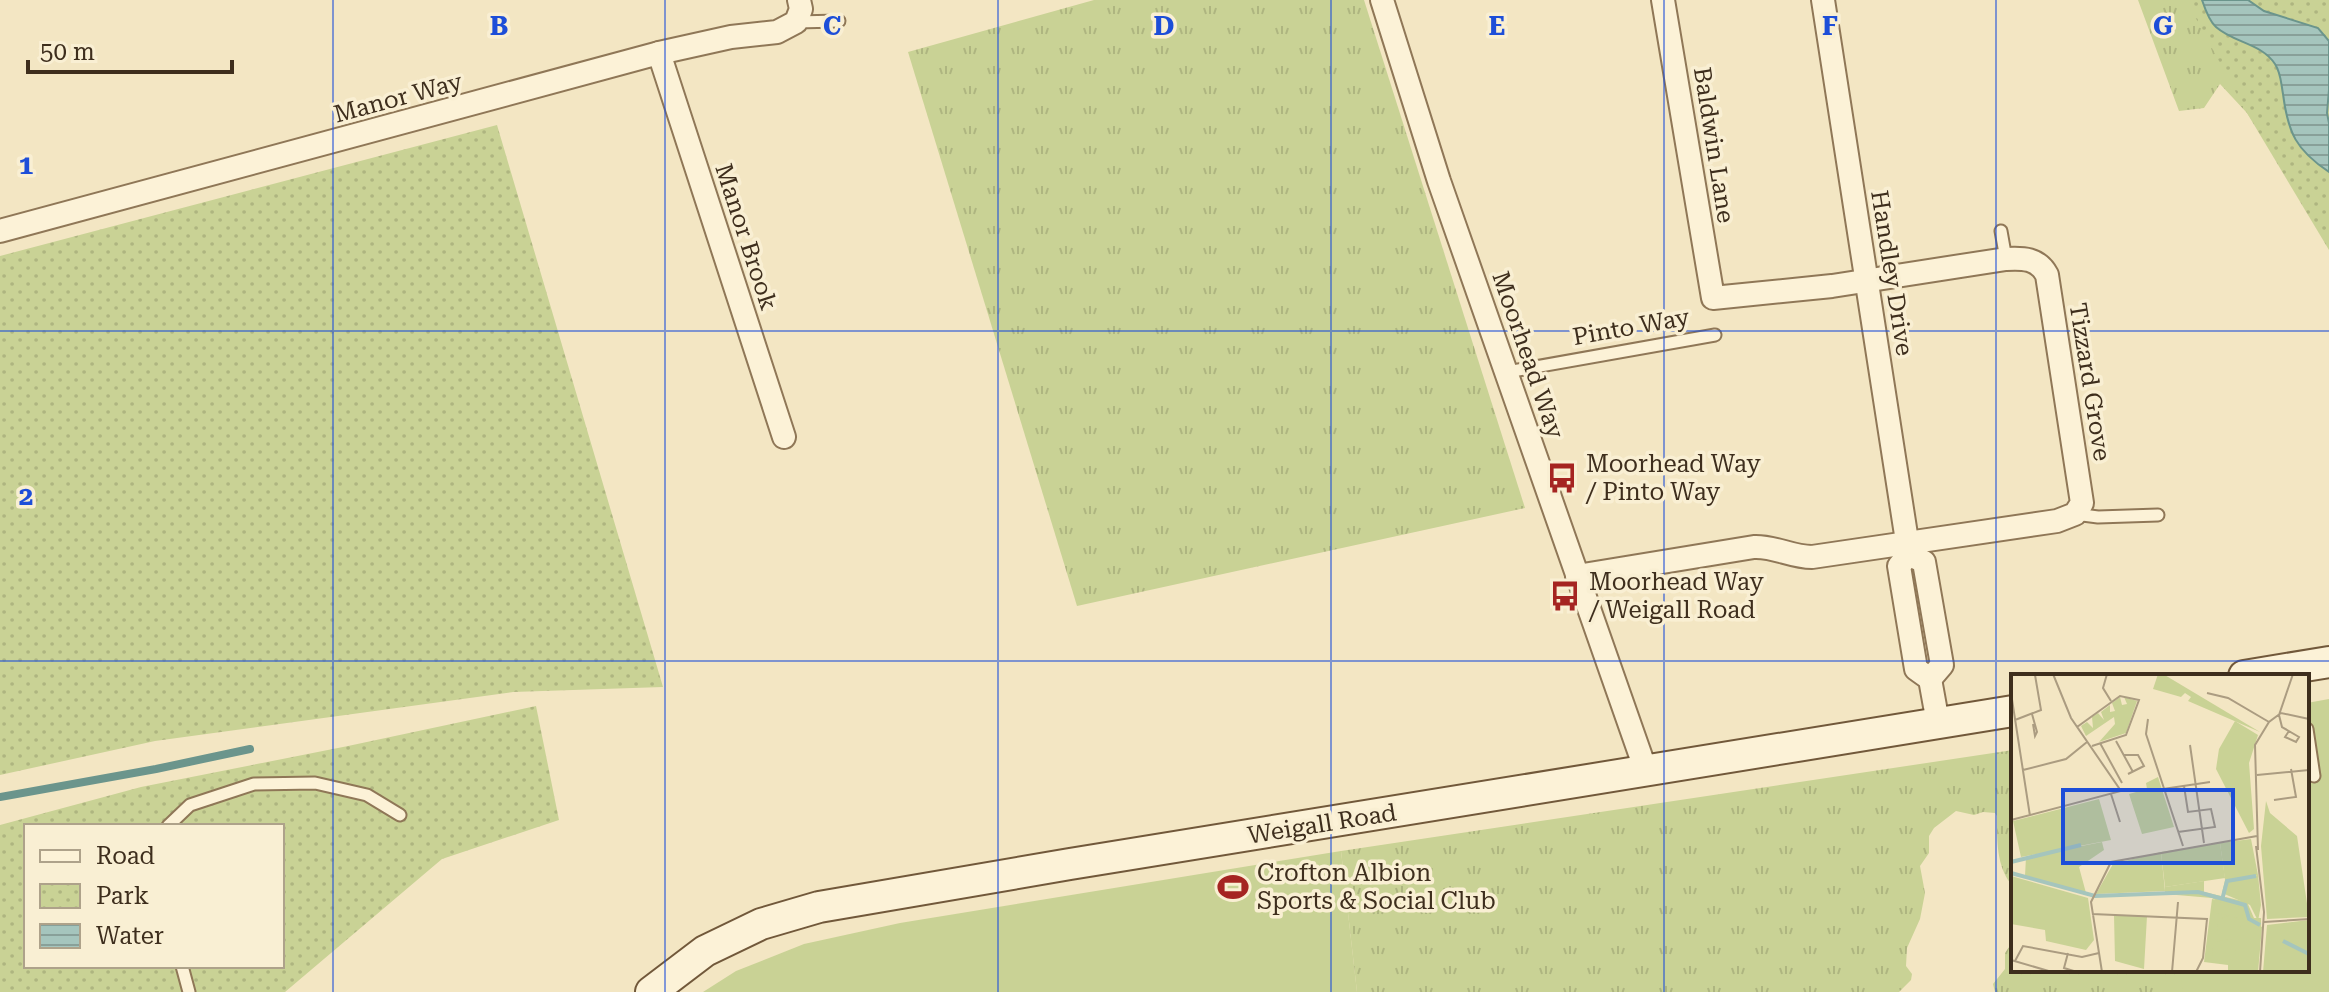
<svg xmlns="http://www.w3.org/2000/svg" width="2329" height="992" viewBox="0 0 2329 992" font-family="'Roboto Serif',serif">
<style>
.grass{fill:url(#grass-tufts)}
.park{fill:url(#park-dots);fill-rule:evenodd}
.pitch{fill:#c9d295}
.water{fill:url(#water-rules);stroke:#6b958c;stroke-width:2}
.lines{fill:none;stroke-linecap:round;stroke-linejoin:round}
.stream{stroke:#6b958c;stroke-width:8}
.lane-casing{stroke:#8f7757;stroke-width:15}
.street-casing{stroke:#8f7757;stroke-width:26}
.secondary-casing{stroke:#71583a;stroke-width:34}
.lane{stroke:#fcf2d7;stroke-width:11}
.street{stroke:#fcf2d7;stroke-width:22}
.secondary{stroke:#fcf2d7;stroke-width:30}
.grid{fill:none;stroke:#1d4ed8;stroke-width:2;stroke-opacity:0.55}
.labels{text-anchor:middle;stroke-width:7;stroke-linejoin:round;paint-order:stroke}
.street-label{font-size:24px;fill:#3e2e1d;stroke:#f9efd3}
.poi-label{font-size:24px;fill:#3e2e1d;stroke:#f9efd3;text-anchor:start}
.inset-river{fill:none;stroke:#a5c5bd;stroke-width:4}
.inset-road{fill:none;stroke:#ab9c81;stroke-width:2}
.view{fill:#1d4ed8;fill-opacity:0.15;stroke:#1d4ed8;stroke-width:4}
.inset-edge{fill:none;stroke:#3e2e1d;stroke-width:4}
.grid-label{font-size:26px;text-anchor:middle;font-weight:bold;fill:#1d4ed8;stroke:#f9efd3;stroke-width:7;stroke-linejoin:round;paint-order:stroke}
</style>
<defs>
<pattern id="grass-tufts" width="24" height="20" patternUnits="userSpaceOnUse" patternTransform="scale(2)"><rect width="24" height="20" fill="#c9d295"/><path d="M3 7l-1-3M5 7V3M7 7l1-3M15 17l-1-3M17 17v-4M19 17l1-3" fill="none" stroke="#aeb580"/></pattern>
<pattern id="park-dots" width="8" height="8" patternUnits="userSpaceOnUse" patternTransform="scale(2)"><rect width="8" height="8" fill="#c9d295"/><path d="M2 2h.1M6 6h.1" fill="none" stroke="#aeb580" stroke-width="1.8" stroke-linecap="round"/></pattern>
<pattern id="water-rules" width="6" height="5" patternUnits="userSpaceOnUse" patternTransform="scale(2)"><rect width="6" height="5" fill="#a5c5bd"/><path d="M0 2.5h6" fill="none" stroke="#88a099"/></pattern>
</defs>
<rect width="100%" height="100%" fill="#f3e6c3"/>
<g class="grass">
<path d="M1094 0H1364L1525 508 1077 606 908 52Z"/>
<path d="M2138 0H2202L2268 145 2247 113 2220 84 2204 108 2179 111Z"/>
<path d="M2013 750V886C1996 868 1997 839 1997 816L1995 813 1983 812 1974 815 1956 811 1934 828 1929 836V853L1920 866 1925 893 1920 919 1907 948 1906 966 1912 974 1911 980 1899 992H1357L1341 851Z"/>
<path d="M2013 941V970H2183L2186 992H1995L1993 984 2005 969V953Z"/>
</g>
<g class="park">
<path d="M2186 0H2329V250L2247 113Z"/>
<path d="M497 125 663 687 513 692 155 741 0 775V256Z"/>
<path d="M536 706 559 820 442 859 285 992H0V825L141 787 348 746ZM26 826H282V966H26Z"/>
</g>
<g class="pitch">
<path d="M2329 699V992H2183L2180 970H2307V703Z"/>
<path d="M1341 851 1357 992H703L736 971 804 944 900 923Z"/>
</g>
<path class="water" d="M2202 0H2248L2264 11 2318 28 2329 41V90L2327 113 2329 123V172C2296 150 2288 133 2283 94 2281 83 2281 73 2275 64 2261 43 2234 43 2216 27 2209 21 2205 9 2202 0Z"/>
<g class="lines">
<path class="stream" d="M0 797 156 769 250 749"/>
<g class="lane-casing">
<g id="lane">
<path d="M796 22 839 21"/>
<path d="M2001 231 2006 259"/>
<path d="M1507 372 1715 335"/>
<path d="M2075 514 2098 517 2158 515"/>
<path d="M2307 729 2314 776"/>
<path d="M168 826 190 805 254 784 315 783 367 795 400 815"/>
<path d="M182 966 189 992"/>
</g>
</g>
<g class="street-casing">
<g id="street">
<path d="M1382 0 1439 181 1646 771"/>
<path d="M1823 0 1909 554 1899 566 1916 669 1930 679 1938 723"/>
<path d="M659 53 784 437"/>
<path d="M0 231 659 53 731 37 777 32 796 22 801 9 799 0"/>
<path d="M1909 554 1924 562 1942 665 1930 679"/>
<path d="M1577 576 1754 547C1775 546 1791 557 1812 557L2057 521 2075 514 2082 503 2047 275C2038 258 2023 258 2006 259L1832 286 1713 298 1663 0"/>
</g>
</g>
<g class="secondary-casing">
<g id="secondary">
<path d="M2244 676 2329 662"/>
<path d="M651 992 705 951 761 924 819 907 1070 864 2013 711"/>
</g>
</g>
<use href="#lane" class="lane"/>
<use href="#street" class="street"/>
<use href="#secondary" class="secondary"/>
</g>
<path class="grid" d="M333 0V992M665 0V992M998 0V992M1331 0V992M1664 0V992M1996 0V992M0 331H2329M0 661H2329"/>
<defs>
<g id="bus-bare" transform="scale(2.4)"><path d="M-5-6H5V4H4V6H2V4H-2V6H-4V4H-5ZM-3.5-4V0h7V-4ZM-3.5 1.2v1.5H-2V1.2ZM2 1.2v1.5H3.5V1.2Z" fill="#a52421" stroke="#f9efd3" stroke-width="2.5" paint-order="stroke"/></g>
<g id="stadium-bare" transform="scale(2.4)"><path d="M0-5a6.5 5 0 1 0 0 10a6.5 5 0 1 0 0-10ZM-3.5-1.8h7v3.6h-7Z" fill="#a52421" stroke="#f9efd3" stroke-width="2.5" paint-order="stroke"/></g>
</defs>
<g fill-rule="evenodd">
<use href="#bus-bare" x="1562" y="478"/>
<use href="#bus-bare" x="1565" y="596"/>
<use href="#stadium-bare" x="1233" y="887"/>
</g>
<g class="labels">
<g class="street-label">
<text transform="translate(398 98) rotate(-15)" y="8">Manor Way</text>
<text transform="translate(1714 145) rotate(81)" y="8">Baldwin Lane</text>
<text transform="translate(746 237) rotate(72)" y="8">Manor Brook</text>
<text transform="translate(1892 273) rotate(81)" y="8">Handley Drive</text>
<text transform="translate(1631 327) rotate(-10)" y="8">Pinto Way</text>
<text transform="translate(1528 355) rotate(71)" y="8">Moorhead Way</text>
<text transform="translate(2090 382) rotate(81)" y="8">Tizzard Grove</text>
<text transform="translate(1322 824) rotate(-9)" y="8">Weigall Road</text>
</g>
<g class="poi-label">
<text x="1586" y="472">Moorhead Way<tspan x="1586" dy="28">/ Pinto Way</tspan></text>
<text x="1589" y="590">Moorhead Way<tspan x="1589" dy="28">/ Weigall Road</tspan></text>
<text x="1257" y="881">Crofton Albion<tspan x="1257" dy="28">Sports &amp; Social Club</tspan></text>
</g>
</g>
<g transform="translate(2011 674)">
<rect width="298" height="298" fill="#f3e6c3"/>
<path d="M109 23 111 31 116 30 113 23 126 27 115 59 88 68 104 50 103 43 75 62 70 52 76 48 82 54 81 43 87 39 93 46 90 38 99 31V38L104 37 101 29ZM147 103 163 153 131 160 118 120 136 115 135 109ZM209 169 214 204 154 213 150 178ZM247 201 250 231 247 247 239 231 211 219 214 206Z" fill="#c9d295"/>
<path d="M147 0H152L249 58 177 27 180 23 174 19 170 23 142 15ZM193 207V218L236 228 243 244H250V255L201 224 154 220V213Z" fill="#c9d295"/>
<path d="M224 47 247 61 238 89 243 155 238 159 205 95 208 75ZM88 125 100 166 10 183 2 147ZM255 127 259 139 286 162 298 243 256 245 250 172ZM91 168 93 176 68 193 75 219 14 202 15 183ZM0 202 77 224 83 266 75 276 35 267 34 256 0 250ZM201 225 234 232 238 246 251 253 247 298H217V291L193 288ZM298 246V298H252L256 251Z" fill="#c9d295"/>
<path d="M240 165 247 201 214 206 209 169ZM150 178 154 217 85 220 102 190ZM204 227 233 234 231 245 202 238ZM103 241 136 242 133 295 104 287ZM206 254a12 12 0 1 1 24 0a12 12 0 1 1-24 0ZM201 278a12 12 0 1 1 24 0a12 12 0 1 1-24 0Z" fill="#c9d295"/>
<path class="inset-river" d="M0 188 70 171M0 199 84 222 187 218 234 231 238 245 249 251M211 226 216 207 245 202M272 267 298 280"/>
<path class="inset-road" d="M96 0 92 14 100 27M0 19 19 142M196 19 217 24 258 48M21 40 26 58 24 62 22 50M268 41 271 53 288 63 285 68 274 63 278 57M268 41 282 0M137 45 135 60 172 172M4 46 30 36 24 1M66 53 109 22 128 26 115 61 81 72M105 67 122 98M89 69 111 109M179 71 193 169M113 81H127L133 92 117 100M12 96 55 85 76 68M246 101 298 96M152 115 199 108M100 120 109 148M263 126 285 123 280 95M0 146 110 117 60 44 42 0M167 158 204 153 200 135 177 138 173 112M245 172 253 238 249 298M247 176 244 71 258 48 270 39 298 45M81 240 196 245 192 284 185 298M253 248 298 245M57 279 53 294 66 298M0 286 41 298M4 287 12 272 71 283 88 279M91 298 80 228 100 188 246 162M161 298 167 228"/>
<path class="view" d="M52 116H222V189H52Z"/>
<rect width="298" height="298" class="inset-edge"/>
</g>
<g class="grid-label">
<text x="499" y="35">B</text>
<text x="832" y="35">C</text>
<text x="1164" y="35">D</text>
<text x="1497" y="35">E</text>
<text x="1830" y="35">F</text>
<text x="2163" y="35">G</text>
<text x="26" y="174">1</text>
<text x="26" y="505">2</text>
</g>
<rect x="24" y="824" width="260" height="144" fill="#f9efd3" stroke="#aea28a" stroke-width="2"/>
<rect x="40" y="850" width="40" height="12" fill="#fcf2d7" stroke="#aea28a" stroke-width="2"/>
<text x="96" y="864" font-size="24" fill="#3e2e1d">Road</text>
<rect x="40" y="884" width="40" height="24" fill="url(#park-dots)" stroke="#aea28a" stroke-width="2"/>
<text x="96" y="904" font-size="24" fill="#3e2e1d">Park</text>
<rect x="40" y="924" width="40" height="24" fill="url(#water-rules)" stroke="#aea28a" stroke-width="2"/>
<text x="96" y="944" font-size="24" fill="#3e2e1d">Water</text>
<path d="M28 60v12h204v-12" fill="none" stroke="#3e2e1d" stroke-width="4"/>
<text x="40" y="60" font-size="24" fill="#3e2e1d" stroke="#f9efd3" stroke-width="6" paint-order="stroke">50 m</text>
</svg>
